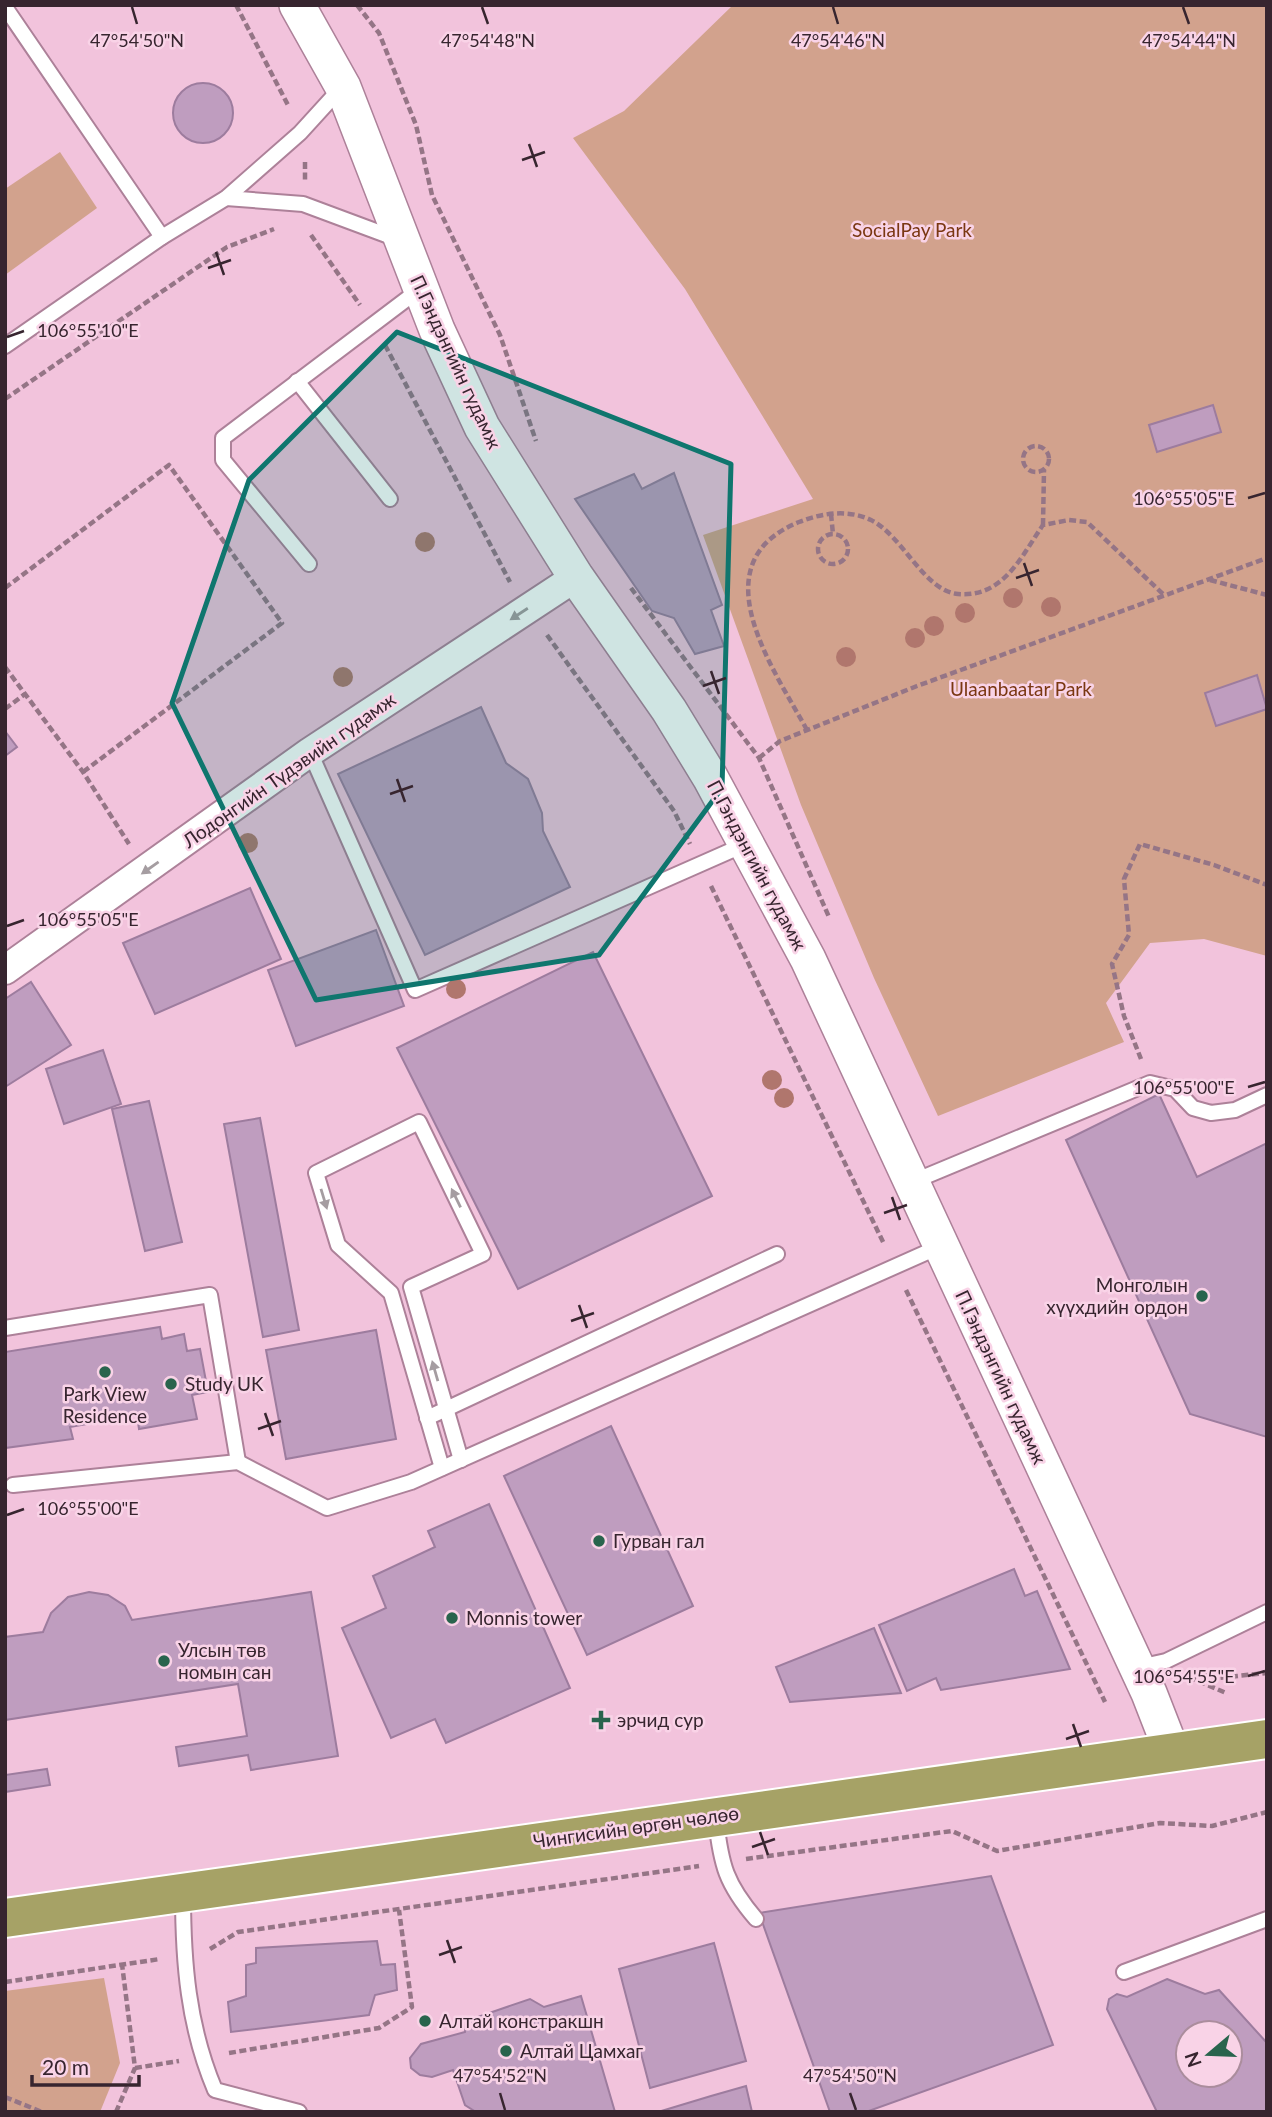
<svg xmlns="http://www.w3.org/2000/svg" width="1272" height="2117" viewBox="0 0 1272 2117" font-family="Lato,sans-serif">
<style>
.green{fill:#d2a28d}
.building{fill:#bf9dbf;stroke:#9d7c9e;stroke-width:2;fill-rule:evenodd}
.lines{fill:none;stroke-linecap:round;stroke-linejoin:round}
.service-casing{stroke:#ad8199;stroke-width:18}
.minor-casing{stroke:#ad8199;stroke-width:32}
.tertiary-casing{stroke:#ad8199;stroke-width:38}
.trunk-casing{stroke:#fff;stroke-width:42}
.path{stroke:#957586;stroke-width:4.5;stroke-dasharray:7 3.5;stroke-linecap:butt}
.service{stroke:#fff;stroke-width:14}
.minor{stroke:#fff;stroke-width:28}
.tertiary{stroke:#fff;stroke-width:35}
.trunk{stroke:#a6a266;stroke-width:38}
.tree{fill:#b0766d}
.oneway{fill:#a59da1}
.marked{fill:#0f766e;fill-opacity:0.2;stroke:#0f766e;stroke-width:5;stroke-linejoin:round}
.ticks{fill:none;stroke:#37252f;stroke-width:2.5}
.poi-dot{fill:#29644d;stroke:#f9d3e7;stroke-width:2.5}
.labels{text-anchor:middle;stroke-width:5;stroke-linejoin:round;paint-order:stroke}
.park-label{font-size:19px;fill:#7a3712;stroke:#f9d3e7}
.street-label{font-size:19px;fill:#37252f;stroke:#f9d3e7}
.poi-label{font-size:19px;fill:#37252f;stroke:#f9d3e7;text-anchor:start}
.ticks-label{font-size:18px;text-anchor:middle;fill:#37252f;stroke:#f9d3e7;stroke-width:5;stroke-linejoin:round;paint-order:stroke}
</style>
<rect width="100%" height="100%" fill="#f2c3dc"/>
<g class="green">
<path d="M733 5H1267V956L1204 939 1150 943 1106 1003 1124 1042 938 1116 874 978 801 805 703 535 813 499 685 289 573 138 624 111Z"/>
<path d="M60 152 97 208 5 275V189Z"/>
<path d="M104 1978 120 2063 100 2112H5V1991Z"/>
</g>
<g class="building">
<circle cx="203" cy="113" r="30"/>
<path d="M1213 405 1221 432 1157 452 1149 425Z"/>
<path d="M674 473 722 605 711 610 724 646 695 654 674 618 652 611 575 499 634 474 642 489Z"/>
<path d="M1257 675 1267 709 1216 726 1205 693Z"/>
<path d="M481 707 506 763 528 779 542 813 543 831 570 887 425 955 338 774Z"/>
<path d="M5 731 17 747 5 756Z"/>
<path d="M250 888 281 959 155 1014 123 943Z"/>
<path d="M376 930 404 1006 296 1046 268 970Z"/>
<path d="M593 952 712 1196 518 1289 397 1048Z"/>
<path d="M31 982 71 1045 5 1087V999Z"/>
<path d="M103 1050 121 1104 64 1124 46 1069Z"/>
<path d="M1159 1094 1197 1177 1267 1143V1437L1190 1414 1066 1140Z"/>
<path d="M149 1101 182 1242 145 1251 112 1109Z"/>
<path d="M260 1118 299 1330 263 1337 224 1124Z"/>
<path d="M160 1327 162 1339 184 1334 187 1351 200 1349 208 1392 192 1395 197 1419 139 1429 137 1415 70 1427 73 1439 5 1448V1352Z"/>
<path d="M376 1330 396 1439 286 1459 266 1350Z"/>
<path d="M611 1426 693 1606 587 1655 504 1476Z"/>
<path d="M489 1504 570 1688 446 1743 435 1719 391 1738 342 1628 386 1608 373 1576 435 1547 428 1531Z"/>
<path d="M1014 1569 1025 1596 1037 1591 1070 1669 941 1690 936 1678 907 1691 879 1625Z"/>
<path d="M89 1592 108 1595 125 1606 132 1620 311 1592 338 1756 251 1770 248 1755 179 1766 176 1747 247 1736 238 1684 5 1720V1637L43 1632 51 1613 68 1597Z"/>
<path d="M874 1628 901 1693 790 1702 776 1667Z"/>
<path d="M47 1769 50 1785 5 1792V1775Z"/>
<path d="M991 1876 1053 2045 866 2112H830L759 1913Z"/>
<path d="M377 1941 381 1965 395 1964 397 1990 375 1995 369 2015 231 2032 228 2002 246 1996V1965L256 1963V1948Z"/>
<path d="M714 1943 746 2061 650 2088 619 1969Z"/>
<path d="M1167 1979 1205 1994 1219 1990 1267 2043V2112H1157L1107 2009 1109 1999 1117 1994 1127 1997ZM1188 2033H1230V2075H1188Z"/>
<path d="M581 1996 615 2112H476L465 2105 453 2070 432 2077 420 2075 411 2068 410 2058 421 2044 465 2032 466 2021 530 1999 544 2007Z"/>
<path d="M746 2086 752 2112H658L711 2096Z"/>
</g>
<g class="lines">
<g class="service-casing">
<g id="service">
<path d="M5 7 162 237"/>
<path d="M226 198 303 204 397 239"/>
<path d="M5 346 162 237 226 198 300 133 341 88"/>
<path d="M297 381 390 499"/>
<path d="M309 564 223 460V438L420 289"/>
<path d="M310 752 415 990 746 844"/>
<path d="M912 1182 1150 1083 1175 1089 1193 1108 1211 1113 1235 1110 1267 1095"/>
<path d="M5 1328 210 1295 238 1462"/>
<path d="M427 1418 777 1254"/>
<path d="M442 1468 391 1293 338 1245 316 1173 419 1122 483 1254 411 1287 461 1460"/>
<path d="M13 1485 238 1462 327 1508 411 1482 941 1246"/>
<path d="M1139 1667 1166 1661 1267 1612"/>
<path d="M716 1820C721 1865 726 1884 756 1919"/>
<path d="M183 1894C183 1962 188 2026 215 2090L299 2112"/>
<path d="M1124 1972 1267 1919"/>
</g>
</g>
<g class="minor-casing">
<path id="minor" d="M5 970 310 752 576 577"/>
</g>
<g class="tertiary-casing">
<path id="tertiary" d="M297 5 343 87 437 330 482 427 576 577 669 710 710 777 808 959 1149 1693 1172 1752"/>
</g>
<g class="trunk-casing">
<path id="trunk" d="M5 1918 1267 1739"/>
</g>
<g class="path">
<path d="M236 5 289 107"/>
<path d="M357 5 379 33 416 125 432 195 500 335 536 441"/>
<path d="M305 162V181"/>
<path d="M311 235 360 305"/>
<path d="M385 345 510 582"/>
<path d="M5 399 227 247 274 229"/>
<circle cx="1036" cy="459" r="13"/>
<path d="M831 514 833 534"/>
<path d="M1043 525 1044 470"/>
<circle cx="833" cy="549" r="15"/>
<path d="M1210 580 1267 595"/>
<path d="M5 588 169 465 282 623 83 772"/>
<path d="M631 588 759 758 829 917"/>
<path d="M547 635 674 811 690 844"/>
<path d="M5 667 83 772 129 844"/>
<path d="M5 709 25 694"/>
<path d="M807 730C773 668 698 563 799 522 822 513 848 509 871 520 903 536 924 591 958 594 1004 598 1022 555 1043 525L1069 520 1087 522 1165 596"/>
<path d="M759 758 780 741 917 686 1267 558"/>
<path d="M711 886 884 1244"/>
<path d="M1141 1059 1124 1016 1112 964 1129 935 1124 879 1140 844 1214 865 1267 885"/>
<path d="M906 1290 1105 1702"/>
<path d="M1201 1671 1217 1678 1267 1673"/>
<path d="M1189 1677 1226 1693"/>
<path d="M746 1859 952 1831 997 1851 1160 1823 1212 1826 1267 1812"/>
<path d="M210 1949 238 1932 699 1866"/>
<path d="M5 1982 160 1959"/>
<path d="M229 2053 379 2028 412 2007 399 1910"/>
<path d="M135 2068 179 2061"/>
<path d="M5 2097 42 2112"/>
<path d="M116 2112 135 2068 122 1964"/>
</g>
<use href="#service" class="service"/>
<use href="#minor" class="minor"/>
<use href="#tertiary" class="tertiary"/>
<use href="#trunk" class="trunk"/>
</g>
<g class="tree">
<circle cx="425" cy="542" r="10"/>
<circle cx="1013" cy="598" r="10"/>
<circle cx="1051" cy="607" r="10"/>
<circle cx="965" cy="613" r="10"/>
<circle cx="934" cy="626" r="10"/>
<circle cx="915" cy="638" r="10"/>
<circle cx="846" cy="657" r="10"/>
<circle cx="343" cy="677" r="10"/>
<circle cx="248" cy="843" r="10"/>
<circle cx="456" cy="989" r="10"/>
<circle cx="772" cy="1080" r="10"/>
<circle cx="784" cy="1098" r="10"/>
</g>
<defs><path id="oneway-solid" d="M-6-.8H1V-3.2L6.5 0L1 3.2V.8H-6Z" transform="scale(1.75)"/></defs>
<g class="oneway">
<use href="#oneway-solid" transform="translate(519 614) rotate(147)"/>
<use href="#oneway-solid" transform="translate(150 868) rotate(145)"/>
<use href="#oneway-solid" transform="translate(456 1198) rotate(-116)"/>
<use href="#oneway-solid" transform="translate(324 1199) rotate(73)"/>
<use href="#oneway-solid" transform="translate(435 1371) rotate(-106)"/>
</g>
<path class="marked" d="M397 332 731 464 722 788 599 955 316 1000 172 703 249 480Z"/>
<path class="ticks" d="M132 7 137 24M482 7 488 24M833 7 838 24M1183 7 1189 24M529 144 537 167M522 160 545 152M216 252 224 275M208 268 231 260M7 337 24 331M1248 498 1265 493M1024 563 1032 586M1016 578 1039 570M711 671 719 694M703 686 726 678M397 779 405 802M390 794 413 786M7 926 24 920M1248 1087 1265 1082M892 1197 900 1220M884 1213 907 1205M579 1305 587 1328M571 1321 594 1313M265 1413 273 1436M258 1429 281 1421M7 1515 24 1509M1248 1676 1265 1671M1073 1724 1081 1747M1066 1739 1089 1731M760 1832 768 1855M752 1847 775 1839M447 1940 455 1963M439 1955 462 1947M500 2093 505 2110M850 2093 856 2110"/>
<g class="poi-dot">
<circle cx="1202" cy="1296" r="7"/>
<circle cx="105" cy="1372" r="7"/>
<circle cx="171" cy="1384" r="7"/>
<circle cx="599" cy="1541" r="7"/>
<circle cx="452" cy="1618" r="7"/>
<circle cx="164" cy="1661" r="7"/>
<path d="M597.5 1709.5h7v7h7v7h-7v7h-7v-7h-7v-7h7z"/>
<circle cx="425" cy="2021" r="7"/>
<circle cx="506" cy="2051" r="7"/>
</g>
<g class="labels">
<g class="park-label">
<text x="912" y="237">SocialPay Park</text>
<text x="1021" y="696">Ulaanbaatar Park</text>
</g>
<g class="street-label">
<text transform="translate(456 362) rotate(65)" y="7">П.Гэндэнгийн гудамж</text>
<text transform="translate(289 770) rotate(-35)" y="7">Лодонгийн Түдэвийн гудамж</text>
<text transform="translate(757 865) rotate(62)" y="7">П.Гэндэнгийн гудамж</text>
<text transform="translate(1001 1377) rotate(65)" y="7">П.Гэндэнгийн гудамж</text>
<text transform="translate(636 1827) rotate(-8)" y="7">Чингисийн өргөн чөлөө</text>
</g>
<g class="poi-label">
<text x="1188" y="1292" text-anchor="end">Монголын<tspan x="1188" dy="22">хүүхдийн ордон</tspan></text>
<text x="185" y="1391">Study UK</text>
<text x="105" y="1401" text-anchor="middle">Park View<tspan x="105" dy="22">Residence</tspan></text>
<text x="613" y="1548">Гурван гал</text>
<text x="466" y="1625">Monnis tower</text>
<text x="178" y="1657">Улсын төв<tspan x="178" dy="22">номын сан</tspan></text>
<text x="617" y="1727">эрчид сур</text>
<text x="439" y="2028">Алтай констракшн</text>
<text x="520" y="2058">Алтай Цамхаг</text>
</g>
</g>
<g class="ticks-label">
<text x="1189" y="47">47°54'44"N</text>
<text x="137" y="47">47°54'50"N</text>
<text x="488" y="47">47°54'48"N</text>
<text x="838" y="47">47°54'46"N</text>
<text x="88" y="337">106°55'10"E</text>
<text x="1184" y="505">106°55'05"E</text>
<text x="88" y="926">106°55'05"E</text>
<text x="1184" y="1094">106°55'00"E</text>
<text x="88" y="1515">106°55'00"E</text>
<text x="1184" y="1683">106°54'55"E</text>
<text x="500" y="2082">47°54'52"N</text>
<text x="850" y="2082">47°54'50"N</text>
</g>
<rect width="1272" height="2117" fill="none" stroke="#37252f" stroke-width="14"/>
<g transform="translate(1209 2054) rotate(251)"><circle r="33" fill="#f9d3e7" stroke="#ab8d9d" stroke-width="2"/>
<path d="M0-5L12 26L0 18L-12 26Z" fill="#29644d"/>
<text y="-10" font-size="19" font-weight="bold" text-anchor="middle" fill="#37252f">N</text>
</g>
<path d="M32 2075v10h107v-10" fill="none" stroke="#37252f" stroke-width="3.5"/>
<text x="42" y="2075" font-size="21" fill="#37252f" stroke="#f9d3e7" stroke-width="5" paint-order="stroke">20 m</text>
</svg>
